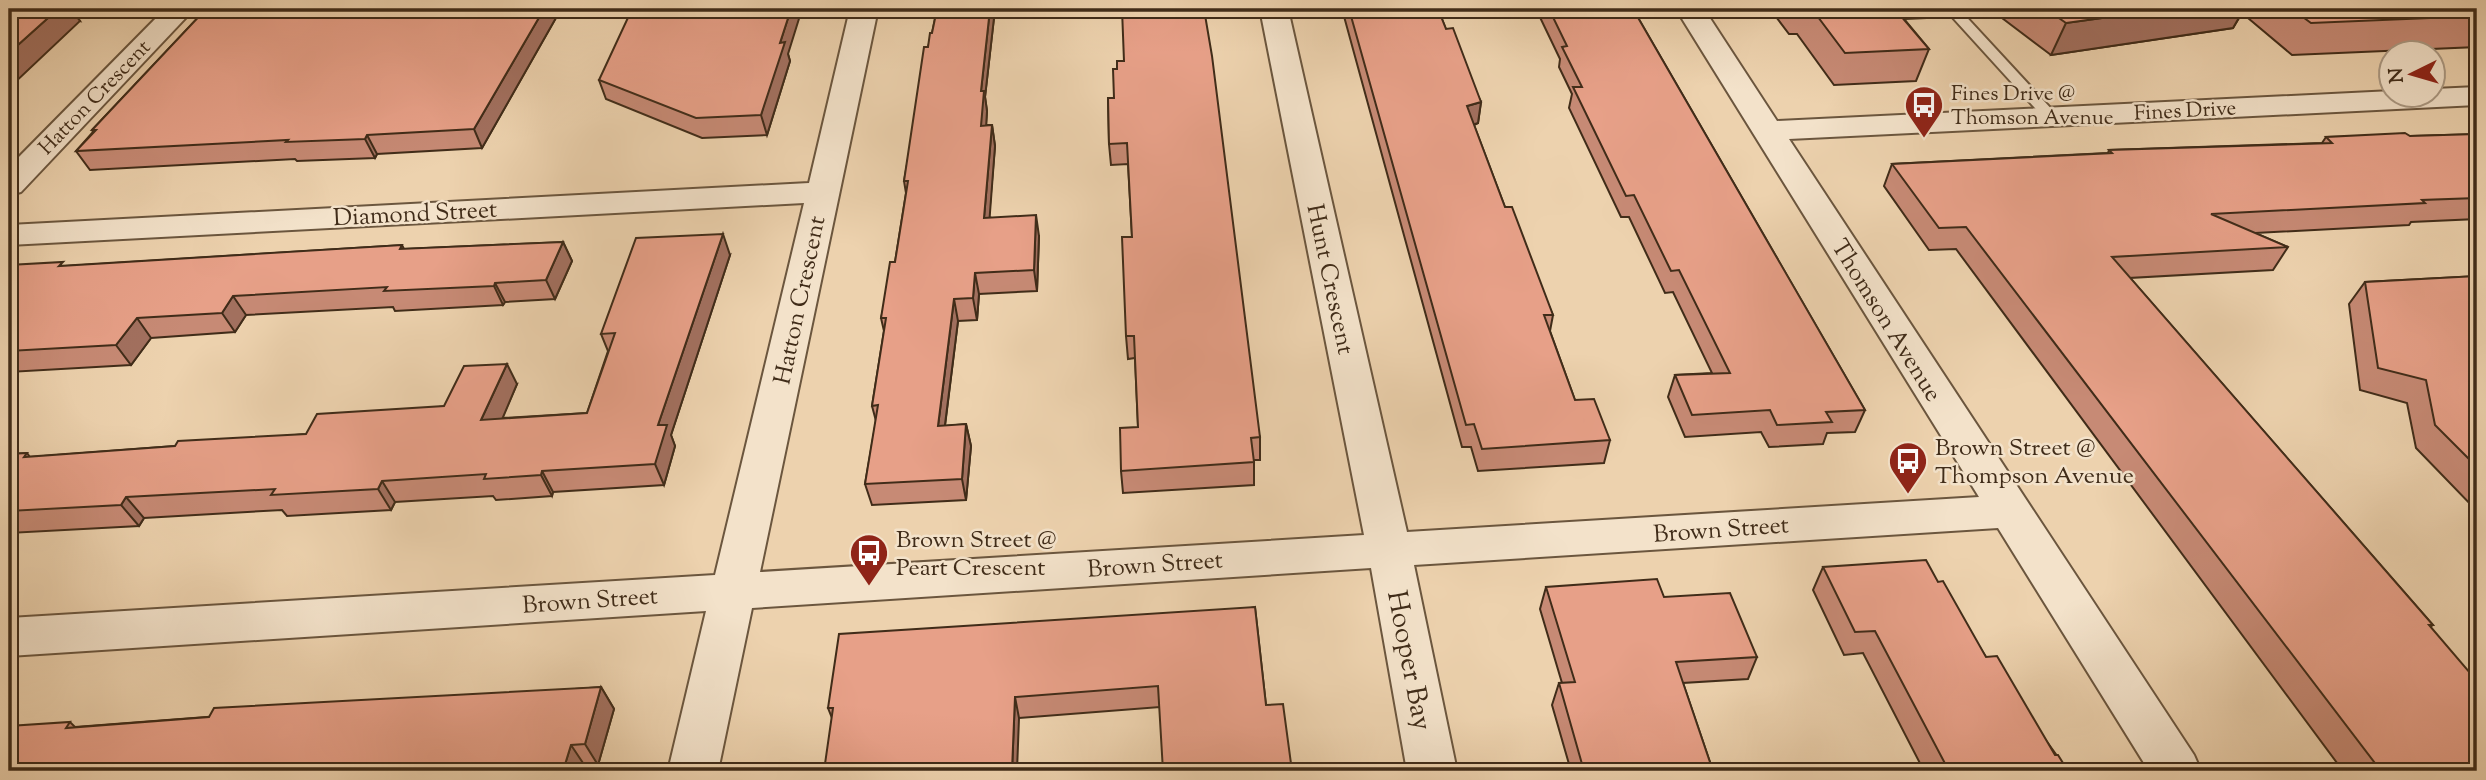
<svg xmlns="http://www.w3.org/2000/svg" width="2486" height="780" viewBox="0 0 2486 780" font-family="'Sorts Mill Goudy',serif">
<style>
.lines{fill:none;stroke-linecap:round;stroke-linejoin:round}
.service-casing{stroke:#6b563e;stroke-width:4}
.minor-casing{stroke:#6b563e;stroke-width:4}
.service{fill:#f3e2ca;fill-rule:evenodd}
.minor{fill:#f3e2ca;fill-rule:evenodd}
.wall{fill:#c78a75;stroke:#402c19;stroke-width:2}
.shaded-wall{fill:#a2705f;stroke:#402c19;stroke-width:2}
.building{fill:#e7a088;stroke:#402c19;stroke-width:2}
.labels{text-anchor:middle;stroke-width:5;stroke-linejoin:round;paint-order:stroke}
.far-poi-label{font-size:21px;fill:#402c19;stroke:#f3e2ca;text-anchor:start}
.far-street-label{font-size:21px;fill:#402c19;stroke:#f3e2ca}
.street-label{font-size:24px;fill:#402c19;stroke:#f3e2ca}
.poi-label{font-size:24px;fill:#402c19;stroke:#f3e2ca;text-anchor:start}
.near-street-label{font-size:28px;fill:#402c19;stroke:#f3e2ca}
</style>
<rect width="100%" height="100%" fill="#edd2ae"/>
<filter id="stains"><feTurbulence type="fractalNoise" baseFrequency=".00286" numOctaves="4"/><feColorMatrix values="0 0 0 0 .2 0 0 0 0 .09 0 0 0 0 .02 0 0 0 .5 -.17"/></filter>
<radialGradient id="worn" r=".72"><stop offset=".6" stop-color="#630" stop-opacity="0"/><stop offset="1" stop-color="#630" stop-opacity=".3"/></radialGradient>
<g class="lines">
<g class="service-casing">
<path id="service" d="M1945 9H1959L2055 113 2058 116 2055 119H2045Z"/>
</g>
<g class="minor-casing">
<g id="minor">
<path d="M165 9H194L21 192 9 195V167Z"/>
<path d="M850 9H878L760 572 1364 535 1260 9H1288L1407 532 1979 497 1676 9H1704L1777 121 2392 91V94H2434V89L2477 87V105L1789 139 2194 755 2201 771H2149L1998 528 1414 565 1457 771H1407L1371 568 752 608 718 771H668L706 611 9 656V618L715 575 804 203 9 245V225L809 183Z"/>
</g>
</g>
<use href="#service" class="service"/>
<use href="#minor" class="minor"/>
</g>
<g class="wall">
<path d="M9 9H98V10H84L77 17 80 21Z"/>
<path d="M206 9H561L482 148 377 154 375 158 297 161 295 159 90 170 76 151 93 132 92 130Z"/>
<path d="M937 9H995L985 97 987 111 986 125H992L995 146 989 217 1039 236 1037 291 979 294 977 320 958 321 945 426 966 424 971 446 966 500 872 505 865 484 876 421 872 406 884 331 881 318 895 262 906 193 904 181 928 47 932 33Z"/>
<path d="M1342 9H1438L1446 29 1481 102 1478 123 1474 125 1505 207 1553 315 1550 331 1575 400 1610 440 1604 463 1478 471 1471 447H1462Z"/>
<path d="M1536 9H1633L1865 410 1855 432 1827 433 1823 444 1769 447 1761 432 1685 437 1668 397 1675 375 1712 373 1673 292 1665 293 1629 217H1621L1569 108 1572 94 1559 67 1560 59Z"/>
<path d="M1770 9H1952L1949 17 1904 19 1929 49 1916 81 1834 85 1797 34H1789Z"/>
<path d="M1961 9H2477V47L2292 55 2242 13 2233 28 2051 55 1998 15 1969 16Z"/>
<path d="M788 54 790 61 767 135 702 138 606 99 599 80Z"/>
<path d="M1108 98 1260 437V460H1254V485L1123 493 1121 471 1138 427 1135 358 1128 359 1126 336 1132 237 1128 164 1111 165 1109 144Z"/>
<path d="M2477 134V219L2411 222 2409 225 2255 233 2288 247 2273 270 2130 278 2433 625 2430 627 2477 771H2343L1956 249 1929 250 1884 186 1892 164 2108 153 2109 150 2322 143 2326 137 2410 136Z"/>
<path d="M563 242 572 261 555 299 505 302 503 305 395 311 393 307 246 315 235 332 151 338 131 365 9 372V265L66 266 402 245 404 249Z"/>
<path d="M730 255 671 435 675 446 664 485 553 492 552 496 496 500 493 496 395 502 391 510 287 516 282 510 144 518 139 526 9 533V454L27 453 30 457 175 446 306 434 444 406 517 384 502 418 587 413 608 351 601 334Z"/>
<path d="M2477 276V511L2416 448 2407 403 2360 390 2349 304 2365 282Z"/>
<path d="M1823 567 1938 582 1986 657 2068 771H1924L1863 653 1844 655 1813 590Z"/>
<path d="M1546 587 1664 597 1757 657 1748 679 1683 683 1713 771H1571L1552 705 1559 683H1562L1540 609Z"/>
<path d="M1255 607 1266 705 1292 771 1160 707 1019 718H832L828 708Z"/>
<path d="M601 687 614 709 598 765 585 766 583 771H9L70 722 75 727Z"/>
</g>
<g class="shaded-wall">
<path d="M58 9H83L84 10 77 17 80 21 9 88V53Z"/>
<path d="M544 9H561L482 148 474 129Z"/>
<path d="M791 9H802L788 54 790 61 767 135 761 115 780 43Z"/>
<path d="M990 9H995L985 97 987 111 985 146 981 126V91Z"/>
<path d="M2167 9H2244L2233 28 2051 55 2066 23Z"/>
<path d="M1481 102 1478 123 1464 128 1467 106Z"/>
<path d="M992 125 995 146 988 239 984 218Z"/>
<path d="M367 135 377 154 375 158 365 139Z"/>
<path d="M1036 215 1039 236 1037 291 1034 270Z"/>
<path d="M723 234 730 255 671 435 675 446 664 485 655 464 658 425Z"/>
<path d="M563 242 572 261 555 299 546 280Z"/>
<path d="M975 273 979 294 977 320 973 298Z"/>
<path d="M495 283 505 302 503 305 494 286Z"/>
<path d="M233 296 246 315 235 332 222 313Z"/>
<path d="M954 299 958 321 942 448 938 426Z"/>
<path d="M137 318 151 338 131 365 116 345Z"/>
<path d="M507 364 517 384 493 441 481 420Z"/>
<path d="M966 424 971 446 966 500 962 479Z"/>
<path d="M542 471 553 492 552 496 541 475Z"/>
<path d="M382 481 395 502 391 510 378 489Z"/>
<path d="M126 497 144 518 139 526 121 505Z"/>
<path d="M601 687 614 709 598 765 585 744Z"/>
<path d="M1015 697 1019 718 1017 771H1012Z"/>
<path d="M571 745 585 766 583 771H563Z"/>
</g>
<g class="building">
<path d="M9 9H58L9 53Z"/>
<path d="M206 9H544L474 129 367 135 365 139 286 142 288 140 76 151 96 130H92Z"/>
<path d="M632 9H791L780 43 785 42 761 115 696 118 599 80Z"/>
<path d="M937 9H990L981 91H984L981 126 992 125 984 218 1036 215 1034 270 975 273 973 298 954 299 938 426 966 424 962 479 865 484 878 405 872 406 886 318H881L890 262H895L908 181H904L924 47H928L930 33H932Z"/>
<path d="M1122 9H1204L1212 56 1260 437 1251 438 1254 462 1121 471 1120 428 1138 427 1134 336H1126L1122 237H1132L1127 143 1109 144 1108 98H1114L1113 69H1117V61H1124Z"/>
<path d="M1349 9H1438L1446 29 1453 28 1481 102 1467 106 1505 207H1512L1553 315H1544L1575 400 1594 399 1610 440 1482 449 1474 424 1466 425Z"/>
<path d="M1549 9H1633L1865 410 1826 412 1832 422 1777 425 1770 410 1692 415 1675 375 1730 373 1679 270 1671 271 1634 195 1626 196 1573 87H1582L1562 47 1567 46Z"/>
<path d="M1812 9H1895L1929 49 1845 53Z"/>
<path d="M2046 9H2167L2066 23Z"/>
<path d="M2292 9H2477V16L2311 23Z"/>
<path d="M2405 133 2410 136 2477 134V198L2422 200 2425 203 2211 214 2288 247 2112 257 2433 625H2429L2477 681V771H2381L1966 227 1939 228 1892 164 2112 153 2109 150 2332 143 2326 137Z"/>
<path d="M723 234 658 425H667L655 464 542 471 541 475 484 479 486 474 382 481 378 489 271 495 275 489 126 497 121 505 9 511V454L27 453 24 457 175 446 178 441 306 434 317 414 444 406 464 366 507 364 481 420 587 413 615 333 601 334 636 238Z"/>
<path d="M563 242 546 280 495 283 494 286 384 291 387 287 233 296 222 313 137 318 116 345 9 351V265L63 262 59 266 402 245 400 249Z"/>
<path d="M2477 276V467L2435 425 2426 380 2378 368 2365 282Z"/>
<path d="M1926 560 1938 582 1943 581 1986 657 1997 656 2055 755H2058L2068 771H1949L1875 631 1855 632 1823 567Z"/>
<path d="M1657 579 1664 597 1730 593 1757 657 1676 662 1713 771H1584L1559 683 1575 682 1546 587Z"/>
<path d="M1255 607 1266 705 1283 704 1292 771H1163L1158 686 1015 697 1012 771H824L833 708H828L839 634Z"/>
<path d="M601 687 585 744 571 745 563 771H470V770L453 771H9V726L70 722 66 728 209 717 214 708Z"/>
</g>
<defs>
<g id="bus-pin" transform="scale(2.0125)"><path d="M0 17L-7.5 6A9.5 9.5 0 1 1 7.5 6Z" fill="#8f2418" stroke="#f3e2ca"/><path d="M-5-6H5V4H4V6H2V4H-2V6H-4V4H-5ZM-3.5-4V0h7V-4ZM-3.5 1.2v1.5H-2V1.2ZM2 1.2v1.5H3.5V1.2Z" fill="#fff"/></g>
</defs>
<g fill-rule="evenodd">
<use href="#bus-pin" x="1924" y="105"/>
<use href="#bus-pin" x="1908" y="461"/>
<use href="#bus-pin" x="869" y="553"/>
</g>
<g class="labels">
<g class="far-poi-label">
<text x="1951" y="100">Fines Drive @<tspan x="1951" dy="24">Thomson Avenue</tspan></text>
</g>
<g class="far-street-label">
<text transform="translate(94 97) rotate(-46)" y="7">Hatton Crescent</text>
<text transform="translate(2185 110) rotate(-3)" y="7">Fines Drive</text>
</g>
<g class="street-label">
<text transform="translate(415 213) rotate(-3)" y="8">Diamond Street</text>
<text transform="translate(1331 279) rotate(78)" y="8">Hunt Crescent</text>
<text transform="translate(799 300) rotate(-78)" y="8">Hatton Crescent</text>
<text transform="translate(1887 320) rotate(58)" y="8">Thomson Avenue</text>
<text transform="translate(1721 529) rotate(-4)" y="8">Brown Street</text>
<text transform="translate(1155 564) rotate(-4)" y="8">Brown Street</text>
<text transform="translate(590 600) rotate(-4)" y="8">Brown Street</text>
</g>
<g class="poi-label">
<text x="1935" y="455">Brown Street @<tspan x="1935" dy="28">Thompson Avenue</tspan></text>
<text x="896" y="547">Brown Street @<tspan x="896" dy="28">Peart Crescent</tspan></text>
</g>
<g class="near-street-label">
<text transform="translate(1411 660) rotate(79)" y="10">Hooper Bay</text>
</g>
</g>
<rect width="2486" height="780" fill="none" stroke="#edd2ae" stroke-width="35"/>
<rect x="10" y="10" width="2465" height="759" fill="none" stroke="#402c19" stroke-width="3.5"/>
<rect x="18" y="18" width="2451" height="745" fill="none" stroke="#402c19" stroke-width="2"/>
<g transform="translate(2412 74) rotate(265)"><circle r="33" fill="#f3e2ca" stroke="#ab9983" stroke-width="2"/>
<path d="M0-5L12 26L0 18L-12 26Z" fill="#8f2418"/>
<text y="-10" font-size="19" font-weight="bold" text-anchor="middle" fill="#402c19">N</text>
</g>
<rect width="100%" height="100%" filter="url(#stains)"/>
<rect width="100%" height="100%" fill="url(#worn)"/>
</svg>
